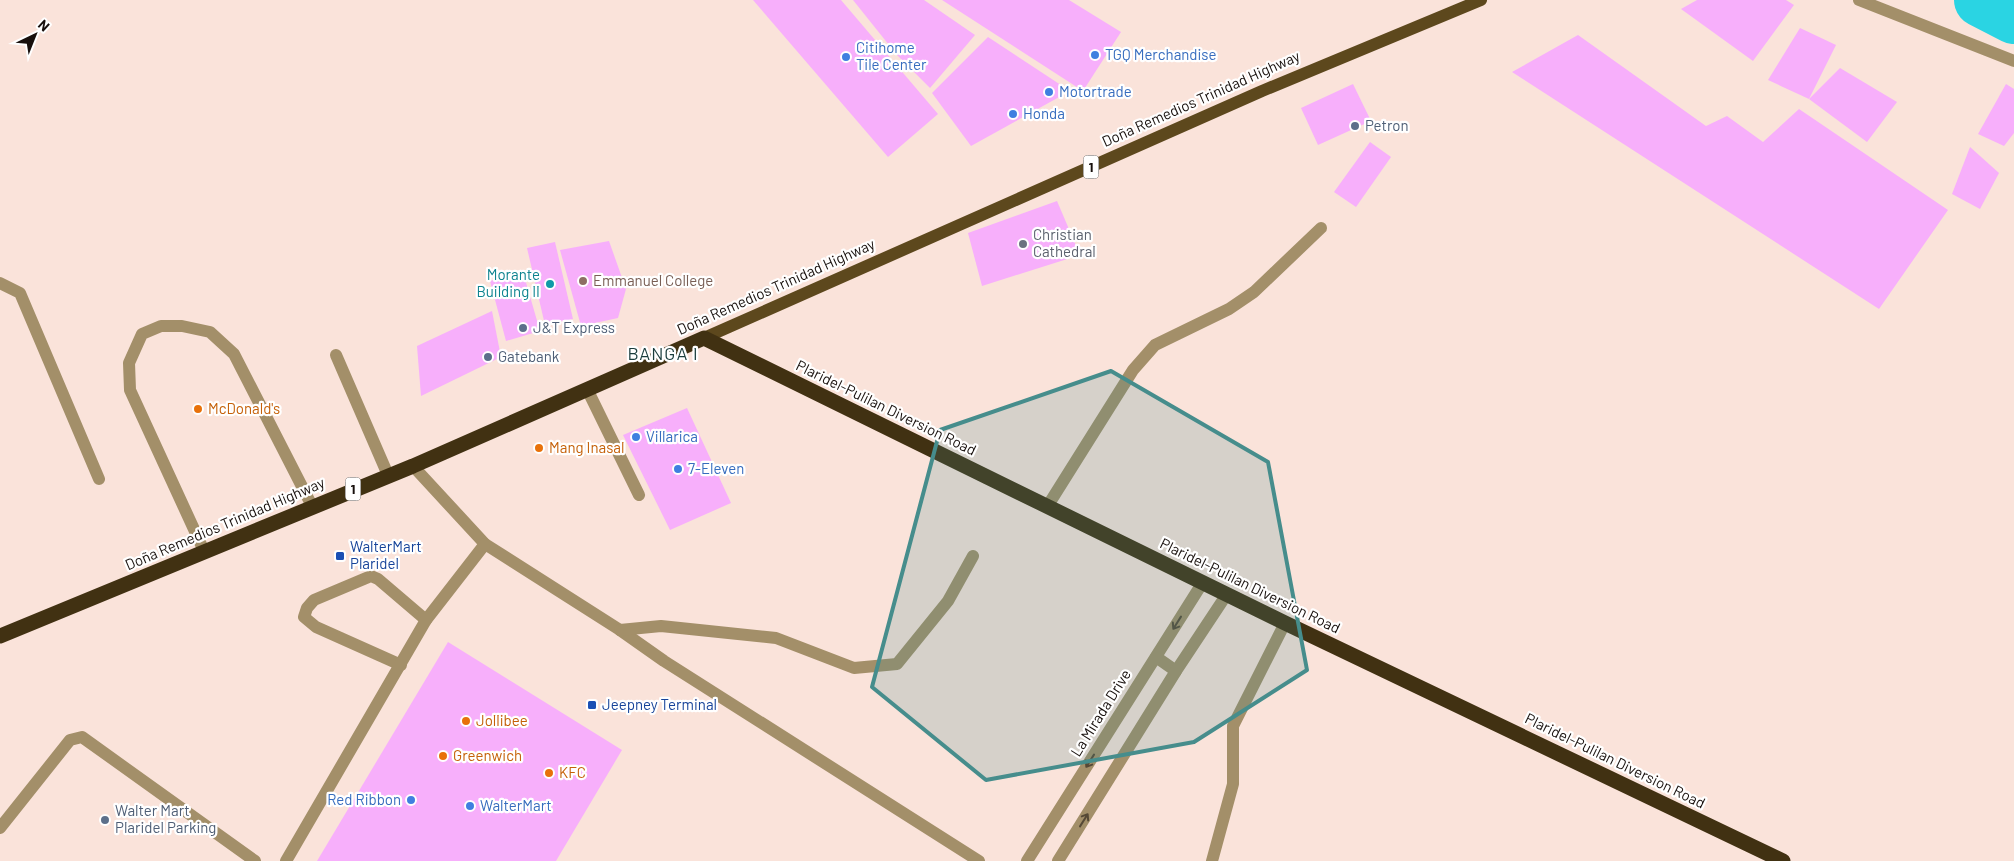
<svg xmlns="http://www.w3.org/2000/svg" width="2014" height="861" viewBox="0 0 2014 861" font-family="Barlow,sans-serif">
<style>
.lines{fill:none;stroke-linecap:round;stroke-linejoin:round}
.river{stroke:#2ad4e3;stroke-width:54}
.building{fill:#f7affb}
.lane{stroke:#a38f69;stroke-width:12}
.street{stroke:#a38f69;stroke-width:12}
.primary{stroke:#5d481d;stroke-width:12}
.highway{stroke:#413112;stroke-width:15}
.oneway{stroke:#564936}
.marked{fill:#468d8c;fill-opacity:0.2;stroke:#468d8c;stroke-width:4;stroke-linejoin:round}
.shop-dot{fill:#3f7fe0;stroke:#fff;stroke-width:2}
.service-dot{fill:#5c6f8a;stroke:#fff;stroke-width:2}
.worship-dot{fill:#6b7280;stroke:#fff;stroke-width:2}
.education-dot{fill:#8d6e63;stroke:#fff;stroke-width:2}
.culture-dot{fill:#0f9aa8;stroke:#fff;stroke-width:2}
.food-dot{fill:#e8710a;stroke:#fff;stroke-width:2}
.transit-dot{fill:#1a4fb4;stroke:#fff;stroke-width:2}
.labels{text-anchor:middle;stroke-width:4.5;stroke-linejoin:round;paint-order:stroke}
.shield{fill:#fff;stroke:#5d5755;stroke-width:1}
.shield-label{font-size:14px;font-weight:bold;fill:#170f0c}
.shop-label{font-size:15px;fill:#366cbe;stroke:#fff;text-anchor:start}
.street-label{font-size:15px;fill:#170f0c;stroke:#fff}
.service-label{font-size:15px;fill:#4e5e75;stroke:#fff;text-anchor:start}
.worship-label{font-size:15px;fill:#5b616d;stroke:#fff;text-anchor:start}
.culture-label{font-size:15px;fill:#0d838f;stroke:#fff;text-anchor:end}
.education-label{font-size:15px;fill:#785e54;stroke:#fff;text-anchor:start}
.food-label{font-size:15px;fill:#c56008;stroke:#fff;text-anchor:start}
.transit-label{font-size:15px;fill:#164399;stroke:#fff;text-anchor:start}
.quarter-label{font-size:18px;letter-spacing:1px;fill:#1a3c3c;stroke:#fff}
</style>
<rect width="100%" height="100%" fill="#fae3da"/>
<g class="lines">
<path class="river" d="M1981 0 2014 17"/>
</g>
<g class="building">
<path d="M753 0H841L938 114 888 157Z"/>
<path d="M853 0H924L975 35 930 88 897 55Z"/>
<path d="M942 0H1069L1121 32 1083 91Z"/>
<path d="M1697 0H1786L1794 5 1753 61 1681 9Z"/>
<path d="M1800 28 1836 45 1809 99 1768 80Z"/>
<path d="M1578 35 1706 126 1727 116 1763 142 1799 109 1948 210 1879 309 1512 72Z"/>
<path d="M988 37 1070 91 971 146 932 93Z"/>
<path d="M1840 68 1897 102 1867 142 1809 99Z"/>
<path d="M1353 84 1371 121 1318 145 1301 108Z"/>
<path d="M2006 84 2014 89V133L2004 146 1978 134Z"/>
<path d="M1370 142 1391 157 1356 207 1334 192Z"/>
<path d="M1970 147 1999 173 1980 209 1952 194Z"/>
<path d="M1057 201 1080 255 982 286 968 233Z"/>
<path d="M609 241 626 289 618 318 581 326 560 250Z"/>
<path d="M555 242 573 319 545 325 527 248Z"/>
<path d="M523 272 540 331 506 341 490 281Z"/>
<path d="M492 311 501 357 421 396 417 346Z"/>
<path d="M687 408 731 503 670 530 623 435Z"/>
<path d="M448 642 622 750 556 861H317Z"/>
</g>
<g class="lines">
<g class="lane">
<path d="M0 283 20 293 99 479"/>
<path d="M336 355 388 475"/>
<path d="M587 389 639 495"/>
<path d="M413 466 485 544 620 630 664 661 979 861"/>
<path d="M1047 507 1133 370 1155 345 1229 309 1254 292 1321 228"/>
<path d="M204 551 130 390 129 363 142 334 161 326H182L210 332 234 354 312 506"/>
<path d="M620 630 661 626 776 638 854 668 897 664 948 601 973 556"/>
<path d="M401 665 316 627 304 617 307 608 314 600 371 576 378 579 426 620"/>
<path d="M0 828 70 740 82 737 255 861"/>
<path d="M286 861 426 620 485 544"/>
</g>
<g class="street">
<path d="M1859 0 2014 61"/>
<path d="M1156 657 1176 671"/>
<path d="M1027 861 1203 582"/>
<path d="M1058 861 1176 671 1227 594"/>
<path d="M1212 861 1233 784V726L1285 623"/>
</g>
<path class="primary" d="M704 338 1262 91 1481 0"/>
<path class="highway" d="M0 636 413 466 704 338 1285 623 1783 861"/>
</g>
<defs><path id="oneway-shaft" d="M-6 0H5M1.5-3L5.5 0L1.5 3" fill="none" stroke-width="1.6" stroke-linecap="round" stroke-linejoin="round" transform="scale(1.25)"/></defs>
<g class="oneway">
<use href="#oneway-shaft" transform="translate(1177 623) rotate(122)"/>
<use href="#oneway-shaft" transform="translate(1090 761) rotate(122)"/>
<use href="#oneway-shaft" transform="translate(1084 820) rotate(-58)"/>
</g>
<path class="marked" d="M1111 371 1268 462 1307 670 1194 742 986 780 872 687 940 430Z"/>
<g class="shop-dot">
<circle cx="1095" cy="55" r="5"/>
<circle cx="846" cy="57" r="5"/>
<circle cx="1049" cy="92" r="5"/>
<circle cx="1013" cy="114" r="5"/>
<circle cx="636" cy="437" r="5"/>
<circle cx="678" cy="469" r="5"/>
<circle cx="411" cy="800" r="5"/>
<circle cx="470" cy="806" r="5"/>
</g>
<g class="service-dot">
<circle cx="1355" cy="126" r="5"/>
<circle cx="523" cy="328" r="5"/>
<circle cx="488" cy="357" r="5"/>
<circle cx="105" cy="820" r="5"/>
</g>
<circle class="worship-dot" cx="1023" cy="244" r="5"/>
<circle class="education-dot" cx="583" cy="281" r="5"/>
<circle class="culture-dot" cx="550" cy="284" r="5"/>
<g class="food-dot">
<circle cx="198" cy="409" r="5"/>
<circle cx="539" cy="448" r="5"/>
<circle cx="466" cy="721" r="5"/>
<circle cx="443" cy="756" r="5"/>
<circle cx="549" cy="773" r="5"/>
</g>
<g class="transit-dot">
<rect x="335" y="551" width="10" height="10" rx="2.5"/>
<rect x="587" y="700" width="10" height="10" rx="2.5"/>
</g>
<g class="labels">
<g class="shield">
<rect x="1083.5" y="155.5" width="15" height="23" rx="4"/>
<rect x="345.5" y="477.5" width="15" height="23" rx="4"/>
</g>
<g class="shield-label">
<text x="1091" y="172">1</text>
<text x="353" y="494">1</text>
</g>
<g class="shop-label">
<text x="856" y="53">Citihome<tspan x="856" dy="17">Tile Center</tspan></text>
<text x="1105" y="60">TGQ Merchandise</text>
<text x="1059" y="97">Motortrade</text>
<text x="1023" y="119">Honda</text>
<text x="646" y="442">Villarica</text>
<text x="688" y="474">7-Eleven</text>
<text x="401" y="805" text-anchor="end">Red Ribbon</text>
<text x="480" y="811">WalterMart</text>
</g>
<g class="street-label">
<text transform="translate(1201 99) rotate(-24)" y="5">Doña Remedios Trinidad Highway</text>
<text transform="translate(776 287) rotate(-24)" y="5">Doña Remedios Trinidad Highway</text>
<text transform="translate(886 408) rotate(26)" y="5">Plaridel-Pulilan Diversion Road</text>
<text transform="translate(225 524) rotate(-23)" y="5">Doña Remedios Trinidad Highway</text>
<text transform="translate(1250 586) rotate(26)" y="5">Plaridel-Pulilan Diversion Road</text>
<text transform="translate(1101 713) rotate(-58)" y="5">La Mirada Drive</text>
<text transform="translate(1615 761) rotate(26)" y="5">Plaridel-Pulilan Diversion Road</text>
</g>
<g class="service-label">
<text x="1365" y="131">Petron</text>
<text x="533" y="333">J&amp;T Express</text>
<text x="498" y="362">Gatebank</text>
<text x="115" y="816">Walter Mart<tspan x="115" dy="17">Plaridel Parking</tspan></text>
</g>
<g class="worship-label">
<text x="1033" y="240">Christian<tspan x="1033" dy="17">Cathedral</tspan></text>
</g>
<g class="culture-label">
<text x="540" y="280">Morante<tspan x="540" dy="17">Building II</tspan></text>
</g>
<g class="education-label">
<text x="593" y="286">Emmanuel College</text>
</g>
<g class="food-label">
<text x="208" y="414">McDonald's</text>
<text x="549" y="453">Mang Inasal</text>
<text x="476" y="726">Jollibee</text>
<text x="453" y="761">Greenwich</text>
<text x="559" y="778">KFC</text>
</g>
<g class="transit-label">
<text x="350" y="552">WalterMart<tspan x="350" dy="17">Plaridel</tspan></text>
<text x="602" y="710">Jeepney Terminal</text>
</g>
<g class="quarter-label">
<text x="663" y="360">BANGA I</text>
</g>
</g>
<g transform="translate(35 35) rotate(43)" stroke="#ffffff" stroke-width="4" paint-order="stroke">
<path d="M0-4L9 19L0 12L-9 19Z" fill="#170f0c"/>
<text y="-8" font-size="14" font-weight="bold" text-anchor="middle" fill="#170f0c">N</text>
</g>
</svg>
